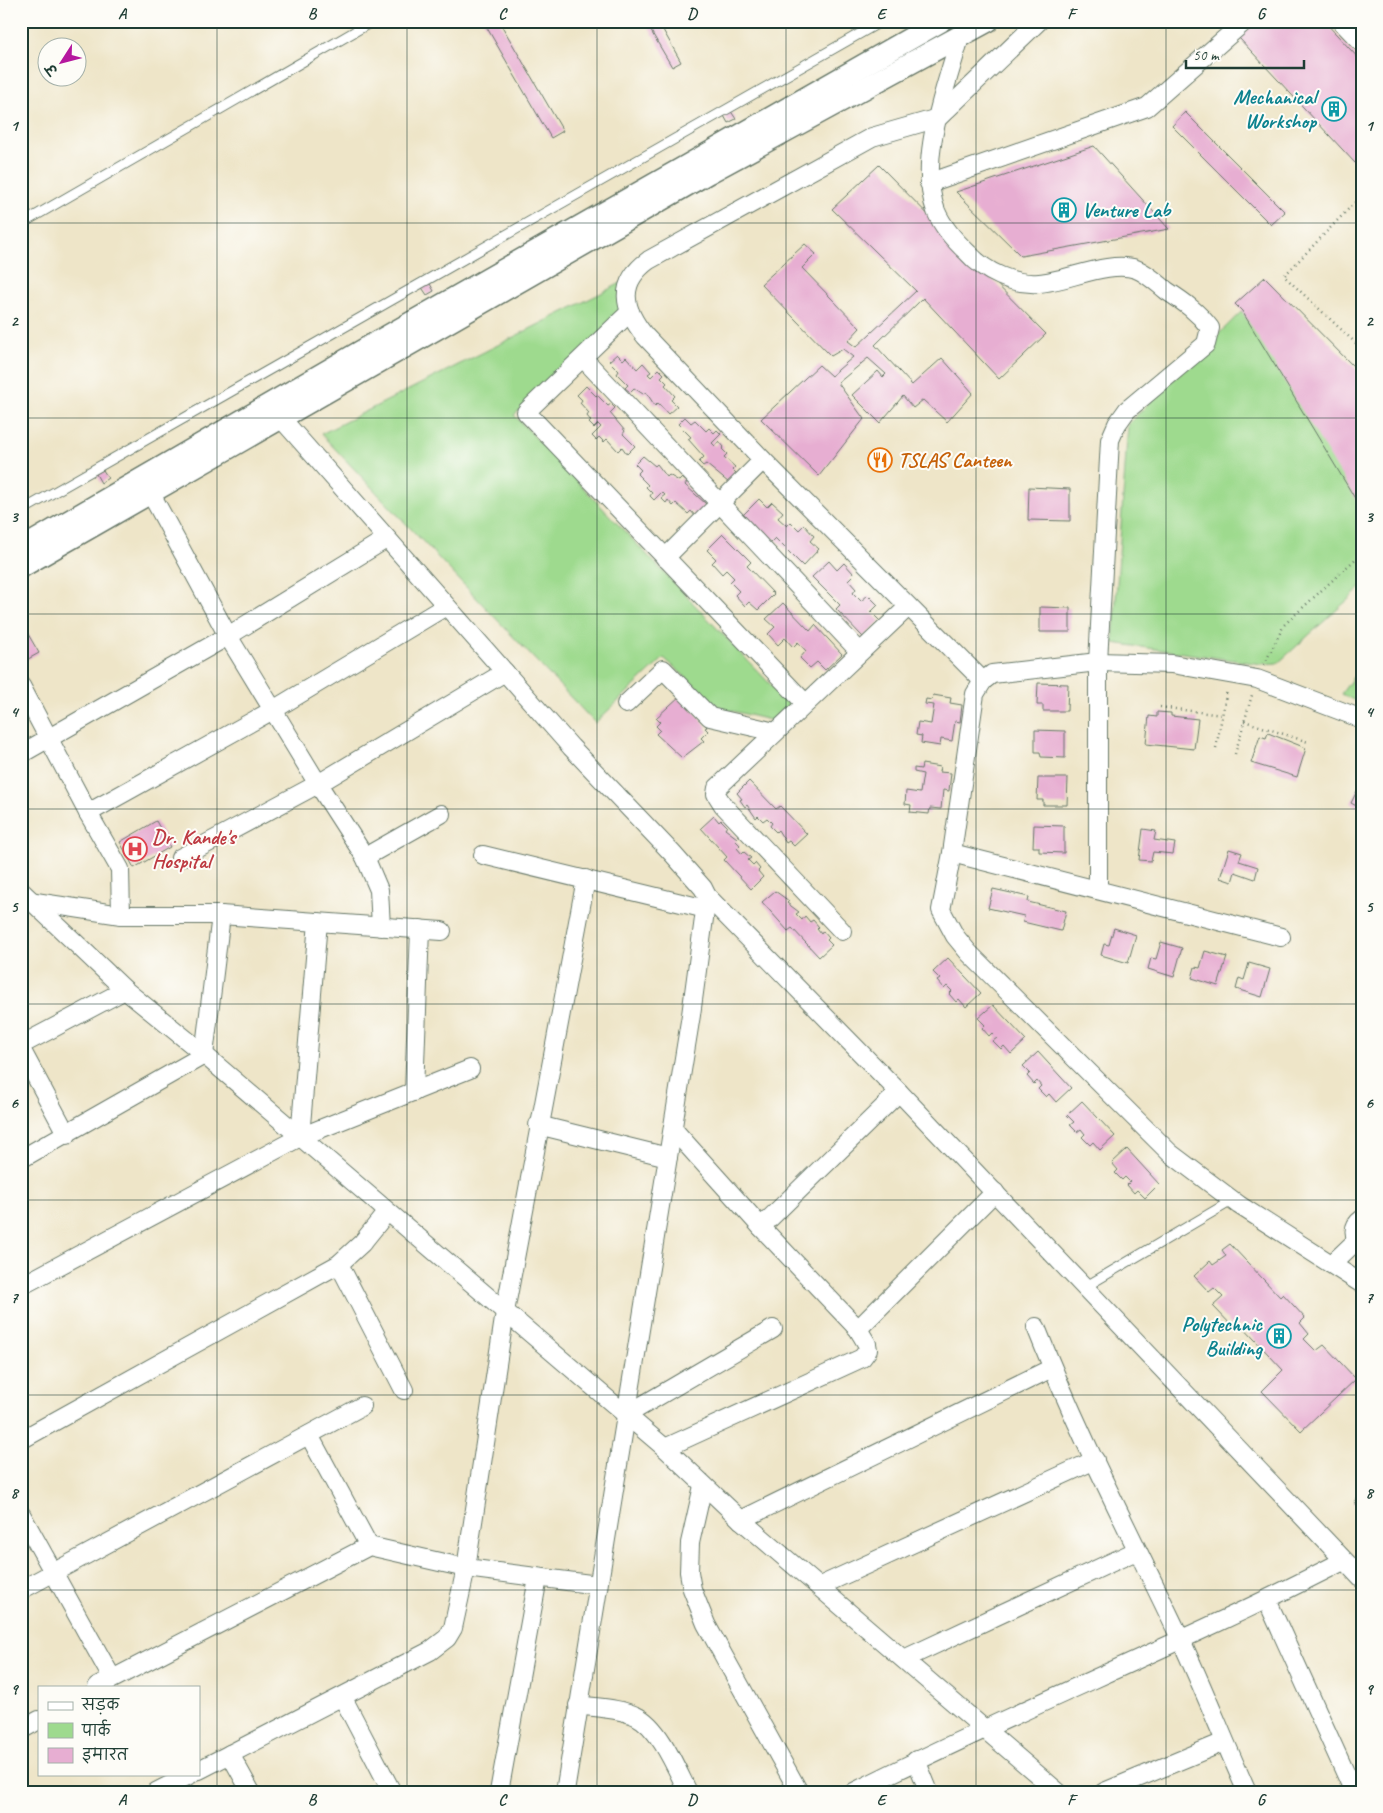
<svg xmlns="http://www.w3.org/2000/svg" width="1383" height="1813" viewBox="0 0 1383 1813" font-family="Caveat,'Playpen Sans Deva',sans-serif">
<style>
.green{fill:#9eda8e;stroke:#5e8c61}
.building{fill:#e7aed2}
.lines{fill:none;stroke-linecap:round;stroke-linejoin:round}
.service-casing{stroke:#677868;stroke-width:11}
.minor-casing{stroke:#677868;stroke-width:20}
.tertiary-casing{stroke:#677868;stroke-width:24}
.path{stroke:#677868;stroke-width:2.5;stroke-dasharray:1 4;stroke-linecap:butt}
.service{stroke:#fff;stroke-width:9}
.minor{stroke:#fff;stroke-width:18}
.tertiary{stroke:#fff;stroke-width:21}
.grid{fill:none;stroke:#1f3d34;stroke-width:1;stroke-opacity:0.55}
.labels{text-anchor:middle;stroke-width:4;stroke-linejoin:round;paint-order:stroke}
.culture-label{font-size:21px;font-weight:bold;fill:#0d838f;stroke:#fdfcf7;text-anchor:end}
.food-label{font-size:21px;font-weight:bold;fill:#c56008;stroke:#fdfcf7;text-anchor:start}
.health-label{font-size:21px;font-weight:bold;fill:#be3a42;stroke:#fdfcf7;text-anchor:start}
.neatline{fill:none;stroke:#1f3d34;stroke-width:2}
.grid-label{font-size:16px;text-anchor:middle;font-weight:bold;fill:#1f3d34}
</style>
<rect width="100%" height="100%" fill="#fdfcf7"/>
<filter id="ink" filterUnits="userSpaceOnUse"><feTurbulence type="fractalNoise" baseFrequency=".02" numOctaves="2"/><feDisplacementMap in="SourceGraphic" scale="10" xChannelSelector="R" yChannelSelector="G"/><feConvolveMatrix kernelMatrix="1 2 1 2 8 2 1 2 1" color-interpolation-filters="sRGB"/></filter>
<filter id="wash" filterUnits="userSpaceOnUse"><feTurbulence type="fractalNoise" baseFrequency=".0096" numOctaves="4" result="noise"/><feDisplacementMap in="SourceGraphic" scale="20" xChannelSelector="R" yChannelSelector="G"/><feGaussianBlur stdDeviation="1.12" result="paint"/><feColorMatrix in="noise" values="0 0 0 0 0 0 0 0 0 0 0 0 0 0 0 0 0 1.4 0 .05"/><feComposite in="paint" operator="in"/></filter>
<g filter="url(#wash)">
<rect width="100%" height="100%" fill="#eee5c8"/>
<g class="green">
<path d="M631 278 627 315 514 415 790 705 774 721 720 708 664 658 595 723 321 434Z"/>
<path d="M1242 311 1253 325 1362 509V587L1278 663 1261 664 1113 643 1128 424Z"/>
<path d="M1362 665V704L1341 694Z"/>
</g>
<g id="blocks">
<g class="building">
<path d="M483 21H499L563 131 551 138Z"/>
<path d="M645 21H658L681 62 672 67Z"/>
<path d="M1257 21H1324L1362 62V156L1355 163 1239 38Z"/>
<path d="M730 110 736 119 728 123 723 114Z"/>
<path d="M1185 112 1285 212 1271 225 1172 126Z"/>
<path d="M1094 146 1169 229 1021 256 956 192Z"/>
<path d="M879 165 1046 334 999 379 923 298 875 345 912 385 942 358 973 393 947 422 923 400 913 408 903 396 880 423 852 395 878 371 883 377 886 374 868 358 838 383 864 419 819 476 761 419 819 365 831 376 853 357 843 349 831 356 761 284 805 244 816 254 802 268 860 328 848 341 856 347 916 291 832 209Z"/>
<path d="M1265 277 1362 375V510L1242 311 1235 304Z"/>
<path d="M429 282 434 291 427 295 421 286Z"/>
<path d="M617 354 623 360 626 357 637 369 643 363 651 372 648 374 651 377 659 369 664 374 661 377 667 383 665 385 675 396 671 400 677 406 668 414 658 403 655 406 646 392 643 394 634 388 630 392 625 388 628 385 617 374 619 371 609 361Z"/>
<path d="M586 386 596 396 597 395 608 406 611 404 615 408 610 413 625 431 623 434 635 446 627 454 622 447 618 451 607 439 604 442 599 437 596 440 592 436 601 427 598 424 594 428 589 423 591 421 587 416 589 413 580 403 582 400 577 395Z"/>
<path d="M685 417 691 423 695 420 706 431 709 428 714 433 717 430 721 434 712 443 715 446 719 441 724 447 722 449 727 454 724 457 735 467 732 470 737 475 729 483 706 464 703 466 699 462 704 457 688 439 691 437 678 424Z"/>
<path d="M643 456 655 466 657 464 667 477 669 475 679 481 682 478 687 482 685 485 706 504 703 507 705 509 696 517 691 511 688 514 676 503 673 506 668 500 666 503 661 498 665 495 662 492 654 500 650 496 652 493 646 487 648 485 637 474 641 470 635 464Z"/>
<path d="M103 470 108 478 101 483 96 474Z"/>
<path d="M1029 487 1070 489V521L1028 520Z"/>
<path d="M759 499 767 507 772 502 783 512 778 518 787 526 791 522 799 530 804 525 814 536 810 541 819 549 803 566 775 538 770 543 742 516Z"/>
<path d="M723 534 751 562 747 566 774 594 758 610 749 602 745 606 735 595 739 591 730 582 734 578 726 570 722 574 712 563 716 559 707 550Z"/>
<path d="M829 561 837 570 844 563 854 574 848 580 856 589 853 593 861 601 868 595 878 605 871 612 880 621 863 637 836 609 840 605 812 577Z"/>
<path d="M783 603 810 631 815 625 842 654 825 670 817 662 810 668 800 658 806 651 798 642 793 647 785 638 778 645 768 634 775 627 766 619Z"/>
<path d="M1040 607 1070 608V632H1040Z"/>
<path d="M21 622 39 653 21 663Z"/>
<path d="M1038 683 1068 684 1067 711H1043V705H1037Z"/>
<path d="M681 695 707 727 705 728 708 731 701 738 704 741 682 758 656 734 660 730 656 726 660 722 656 718Z"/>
<path d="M933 695 951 698 950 703 962 705 960 722 955 721 952 741 941 739 940 746 921 743 922 736 916 735 918 722 931 724 934 705 925 704 926 699 932 700Z"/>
<path d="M1157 712 1171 713V716L1198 719 1194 749 1146 744 1149 716 1157 717Z"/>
<path d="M1035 730 1065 731V758L1041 757 1040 752H1035Z"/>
<path d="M1268 733 1306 748 1297 777 1251 763 1260 736 1266 738Z"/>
<path d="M922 764 940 767 939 772 951 773 949 791 943 790 941 809 930 808 929 814 910 812 911 805 905 804 906 791 920 793 923 774 914 772V768L921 769Z"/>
<path d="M1038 778H1068L1067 805H1043V800H1037Z"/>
<path d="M749 781 776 809 780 806 807 834 794 846 789 841 786 843 778 830 776 832 770 826 772 823 767 818 763 821 758 816 756 818 747 805 745 807 740 800 742 799 737 793Z"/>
<path d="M1362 781V809L1351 803Z"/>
<path d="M714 816 719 822 721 820 727 826 725 829 737 838 735 840 740 845 737 848 742 854 744 852 751 858 748 860 753 865 755 863 760 869 758 871 763 877 751 889 724 860 727 857 701 828Z"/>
<path d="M156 821 170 847 134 868 120 842Z"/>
<path d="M1034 825 1064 826V853L1039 852V847H1033Z"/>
<path d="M1143 829 1156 831 1154 840 1175 843 1173 854 1153 852 1151 861 1139 860Z"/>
<path d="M1229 849 1242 853 1239 861 1258 867 1255 879 1235 872 1232 882 1220 878Z"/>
<path d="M993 889 1029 897 1028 902 1066 911 1061 931 1023 922 1024 916 988 908Z"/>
<path d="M775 891 789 901 787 903 799 912 796 914 802 920 805 916 810 922 813 920 819 927 817 929 821 934 823 931 829 938 827 940 832 945 819 957 792 928 788 931 762 902Z"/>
<path d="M1114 928 1136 935 1128 963 1101 955 1104 944 1109 945Z"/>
<path d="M1161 942 1182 948 1174 977 1148 969 1151 958 1156 959Z"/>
<path d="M1205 951 1227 957 1218 986 1192 978 1195 967 1200 968Z"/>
<path d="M948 958 981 993 966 1007 959 999 956 1002 949 994 952 991 947 986 944 989 937 981 940 979 933 972Z"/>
<path d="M1249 963 1270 969 1262 997 1236 989 1239 978 1244 980Z"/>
<path d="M993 1005 1026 1040 1011 1054 1004 1046 1001 1049 993 1041 997 1038 992 1033 989 1036 982 1028 985 1025 978 1018Z"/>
<path d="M1038 1052 1071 1088 1056 1102 1049 1094 1046 1097 1038 1089 1041 1086 1037 1081 1034 1084 1027 1076 1030 1073 1023 1066Z"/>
<path d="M1082 1101 1115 1136 1100 1150 1093 1142 1090 1145 1082 1137 1085 1134 1081 1129 1077 1132 1070 1125 1074 1122 1067 1115Z"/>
<path d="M1127 1149 1159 1184 1145 1198 1137 1190 1134 1193 1127 1185 1130 1182 1125 1177 1122 1180 1115 1173 1118 1170 1112 1163Z"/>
<path d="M1230 1244 1280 1297 1283 1294 1305 1318 1300 1323 1309 1334 1304 1339 1316 1351 1324 1345 1356 1379 1301 1431 1262 1391 1283 1370 1240 1324 1235 1329 1213 1306 1223 1297 1214 1288 1209 1292 1194 1276 1210 1261 1213 1265 1226 1256 1222 1250Z"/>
<path d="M1362 1495V1511L1354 1502Z"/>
</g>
</g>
</g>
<g filter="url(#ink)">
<use href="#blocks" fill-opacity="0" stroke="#677868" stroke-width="1"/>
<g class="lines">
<g class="service-casing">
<g id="service">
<path d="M21 224 373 21"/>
<path d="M21 511 882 21"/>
<path d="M1085 1287 1233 1200"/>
</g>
</g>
<g class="minor-casing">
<g id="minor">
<path d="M1341 21 1362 43"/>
<path d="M960 37C946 89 917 159 936 211 943 228 955 241 968 253 985 272 1013 285 1039 283 1067 281 1110 260 1136 269 1147 273 1158 284 1167 291 1184 302 1198 312 1210 328L1206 344 1127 410 1117 424 1110 440 1098 662V890"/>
<path d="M929 183 1147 107 1245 21"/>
<path d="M630 312 526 412 805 703"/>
<path d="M583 358 859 651"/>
<path d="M280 417 571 747 672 853 703 888 707 896 899 1092 1362 1579"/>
<path d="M150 492 228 636 318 784 365 857 379 890 381 927"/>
<path d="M665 558 763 460"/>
<path d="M983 681 763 460 645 336C623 309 617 283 649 260L872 137 938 118 1039 21"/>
<path d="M21 686 88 813 120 869 121 915"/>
<path d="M626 704 663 669 710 717 775 732"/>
<path d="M1362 719 1257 679 1172 664 1098 662 992 674 983 681 975 694 952 853 941 910 955 936 969 953 1170 1153 1239 1205 1362 1284"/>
<path d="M21 754 228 636 386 539"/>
<path d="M88 813 273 710 446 606"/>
<path d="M952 853 1281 937"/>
<path d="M483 855 706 909"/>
<path d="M365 857 441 814"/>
<path d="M180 858 318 784 505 672"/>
<path d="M21 891 125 990 194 1046 665 1448 741 1520 1058 1792"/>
<path d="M29 901 121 915H221L442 931"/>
<path d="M842 931 723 805 716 794 717 788 908 607"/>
<path d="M21 1045 125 990"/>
<path d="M21 1049 67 1135"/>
<path d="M414 1092 420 929"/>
<path d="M538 1125 668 1157"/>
<path d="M673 1129 761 1227 899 1092"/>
<path d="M300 1137 318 922"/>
<path d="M21 1159 204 1055 221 915"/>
<path d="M1362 1219C1352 1226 1352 1237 1362 1243"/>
<path d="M339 1264 404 1390"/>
<path d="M1332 1264 1357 1240"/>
<path d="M21 1286 300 1137 470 1069"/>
<path d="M1036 1327C1078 1434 1131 1535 1180 1638 1204 1689 1224 1741 1247 1792"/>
<path d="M858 1329 995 1192"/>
<path d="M626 1415 773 1329"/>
<path d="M309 1435 369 1546"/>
<path d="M21 1440 339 1264 362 1243 387 1212"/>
<path d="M665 1448 862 1358 868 1350 867 1344 858 1329 761 1227"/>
<path d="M703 1486 690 1543 689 1572 692 1589 706 1624 799 1792"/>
<path d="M21 1514 112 1678"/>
<path d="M741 1520 1052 1368"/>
<path d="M820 1586 1095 1460"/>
<path d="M21 1590 362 1406"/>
<path d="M1267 1600 1354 1792"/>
<path d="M904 1659 1136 1551"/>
<path d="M97 1687 369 1546 466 1568 598 1585"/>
<path d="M343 1698 392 1792"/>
<path d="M578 1705C597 1708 619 1708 636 1716 659 1726 677 1770 688 1792"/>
<path d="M21 1730 39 1720"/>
<path d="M230 1754 251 1792"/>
<path d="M916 1760 929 1792"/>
<path d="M199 1770 430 1651 447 1638 453 1628 466 1568 505 1312 586 879"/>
<path d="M156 1792 191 1774"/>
<path d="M499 1792 538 1578"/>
<path d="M565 1792 691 1015 707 896"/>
<path d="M854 1792C1015 1710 1183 1644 1343 1561"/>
<path d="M1104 1792 1224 1742"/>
</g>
</g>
<g class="tertiary-casing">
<g id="tertiary">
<path d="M21 549 370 346 941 21"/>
<path d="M21 567 708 173 988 21"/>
</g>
</g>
<g class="path">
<path d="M1362 195 1284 276 1362 349"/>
<path d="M1264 665 1284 625 1362 553"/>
<path d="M1160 707 1222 715"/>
<path d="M1244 721 1308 742"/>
<path d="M1216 748 1227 690"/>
<path d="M1235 754 1252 695"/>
</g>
<use href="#service" class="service"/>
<use href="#minor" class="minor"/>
<use href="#tertiary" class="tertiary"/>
</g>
</g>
<path class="grid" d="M217 21V1792M407 21V1792M597 21V1792M786 21V1792M976 21V1792M1166 21V1792M21 223H1362M21 418H1362M21 614H1362M21 809H1362M21 1004H1362M21 1200H1362M21 1395H1362M21 1590H1362"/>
<defs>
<g id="building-ring" transform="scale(1.25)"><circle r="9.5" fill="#fdfcf7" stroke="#0f9aa8" stroke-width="1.5"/><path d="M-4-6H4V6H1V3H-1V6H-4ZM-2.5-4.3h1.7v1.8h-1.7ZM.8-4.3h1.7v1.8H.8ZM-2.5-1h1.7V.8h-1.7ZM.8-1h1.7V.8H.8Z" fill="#0f9aa8"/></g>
<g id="restaurant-ring" transform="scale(1.25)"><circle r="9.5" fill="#fdfcf7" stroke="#e8710a" stroke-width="1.5"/><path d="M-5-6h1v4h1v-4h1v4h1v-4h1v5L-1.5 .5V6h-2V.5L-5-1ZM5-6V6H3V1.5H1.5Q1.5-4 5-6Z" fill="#e8710a"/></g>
<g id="hospital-ring" transform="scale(1.25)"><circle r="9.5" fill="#fdfcf7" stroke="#e0444e" stroke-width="1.5"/><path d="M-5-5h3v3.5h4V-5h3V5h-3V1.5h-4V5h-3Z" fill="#e0444e"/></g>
</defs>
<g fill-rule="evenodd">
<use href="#building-ring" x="1334" y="109"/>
<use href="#building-ring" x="1064" y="210"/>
<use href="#restaurant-ring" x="880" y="460"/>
<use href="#hospital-ring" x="135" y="849"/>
<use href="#building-ring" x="1279" y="1336"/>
</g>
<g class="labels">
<g class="culture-label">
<text x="1316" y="104">Mechanical<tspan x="1316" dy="24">Workshop</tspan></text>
<text x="1082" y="217" text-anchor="start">Venture Lab</text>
<text x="1262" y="1331">Polytechnic<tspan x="1262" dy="24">Building</tspan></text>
</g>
<g class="food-label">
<text x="898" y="467">TSLAS Canteen</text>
</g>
<g class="health-label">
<text x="152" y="844">Dr. Kande's<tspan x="152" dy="24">Hospital</tspan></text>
</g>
</g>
<rect width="1383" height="1813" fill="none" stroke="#fdfcf7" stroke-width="55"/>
<rect x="38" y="1686" width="162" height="90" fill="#fdfcf7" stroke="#a4b0a9"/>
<rect x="48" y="1702" width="25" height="8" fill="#ffffff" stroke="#a4b0a9"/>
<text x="82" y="1710" font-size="15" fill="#1f3d34">सड़क</text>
<rect x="48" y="1723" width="25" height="15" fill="#9eda8e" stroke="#a4b0a9"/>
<text x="82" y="1736" font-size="15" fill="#1f3d34">पार्क</text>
<rect x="48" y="1748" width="25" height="15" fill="#e7aed2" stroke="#a4b0a9"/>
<text x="82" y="1760" font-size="15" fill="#1f3d34">इमारत</text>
<g transform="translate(62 62) rotate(234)"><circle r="24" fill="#fdfcf7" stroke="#a4b0a9"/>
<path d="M0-4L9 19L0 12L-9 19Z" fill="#b5179e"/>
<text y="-8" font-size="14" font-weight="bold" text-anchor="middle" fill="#1f3d34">उ</text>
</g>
<path d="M1186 60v8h118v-8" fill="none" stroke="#1f3d34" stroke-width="2.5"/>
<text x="1193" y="60" font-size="15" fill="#1f3d34" stroke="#fdfcf7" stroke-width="4" paint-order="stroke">50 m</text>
<rect x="28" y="28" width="1328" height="1758" class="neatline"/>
<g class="grid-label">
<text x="122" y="19">A</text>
<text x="312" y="19">B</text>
<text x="502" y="19">C</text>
<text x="692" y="19">D</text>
<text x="881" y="19">E</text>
<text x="1071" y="19">F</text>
<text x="1261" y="19">G</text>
<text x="14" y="131">1</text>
<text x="1369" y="131">1</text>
<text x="14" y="326">2</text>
<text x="1369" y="326">2</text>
<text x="14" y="522">3</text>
<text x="1369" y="522">3</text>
<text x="14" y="717">4</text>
<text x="1369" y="717">4</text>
<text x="14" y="912">5</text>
<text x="1369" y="912">5</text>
<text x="14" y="1108">6</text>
<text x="1369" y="1108">6</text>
<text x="14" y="1303">7</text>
<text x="1369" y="1303">7</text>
<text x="14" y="1498">8</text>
<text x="1369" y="1498">8</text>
<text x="14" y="1694">9</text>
<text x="1369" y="1694">9</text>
<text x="122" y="1805">A</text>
<text x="312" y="1805">B</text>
<text x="502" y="1805">C</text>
<text x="692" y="1805">D</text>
<text x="881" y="1805">E</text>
<text x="1071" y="1805">F</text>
<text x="1261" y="1805">G</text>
</g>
</svg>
